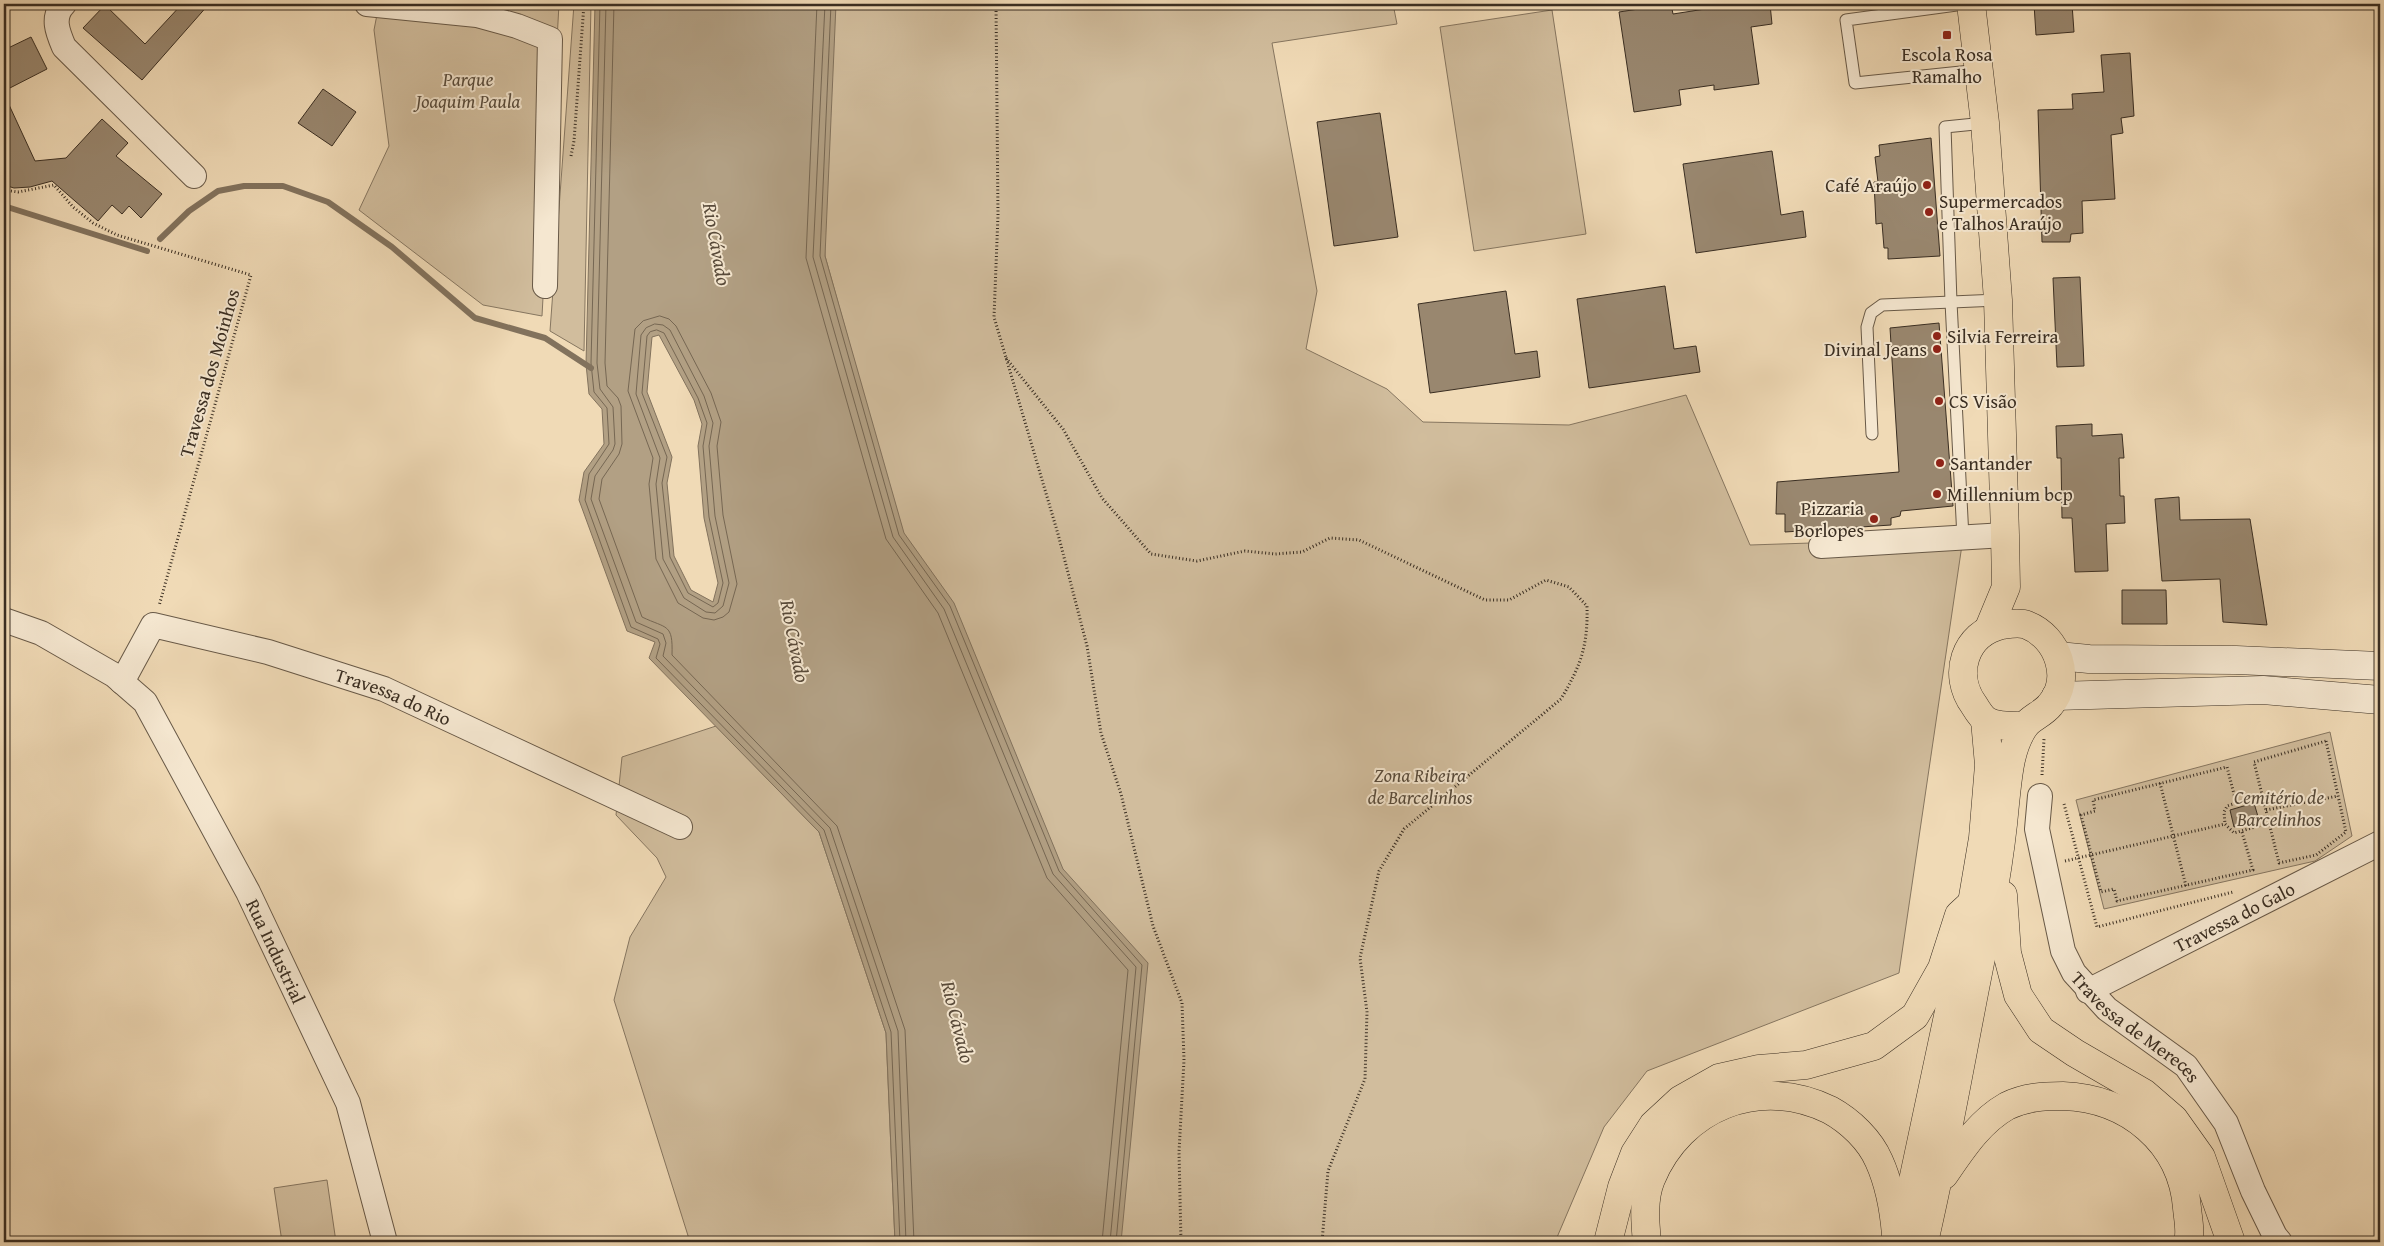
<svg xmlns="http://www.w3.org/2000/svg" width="2384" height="1246" viewBox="0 0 2384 1246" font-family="'Gentium Book Plus',serif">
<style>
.green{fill:#d1bd9d;stroke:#867660}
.water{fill:#b2a084;stroke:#82725d;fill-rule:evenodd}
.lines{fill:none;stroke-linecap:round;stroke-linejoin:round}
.shore{stroke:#766753;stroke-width:1}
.stream{stroke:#82725d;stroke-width:6}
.building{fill:#99876f;stroke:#3a2e22}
.service-casing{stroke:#685947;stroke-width:13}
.minor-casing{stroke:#685947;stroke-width:26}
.secondary-casing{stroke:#3a2e22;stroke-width:29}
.primary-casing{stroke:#3a2e22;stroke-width:29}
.path{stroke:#3a2e22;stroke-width:3;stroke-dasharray:1 2.5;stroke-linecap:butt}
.service{stroke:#f5e7d0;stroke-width:11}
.minor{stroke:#f5e7d0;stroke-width:24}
.secondary{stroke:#f5e7d0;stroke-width:28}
.primary{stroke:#f0dab6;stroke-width:28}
.poi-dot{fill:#8f2418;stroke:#f5e7d0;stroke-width:2}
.labels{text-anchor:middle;stroke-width:4;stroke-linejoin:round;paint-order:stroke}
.poi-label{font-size:19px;fill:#3a2e22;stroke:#f5e7d0;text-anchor:start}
.park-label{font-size:19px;font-style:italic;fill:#584b3b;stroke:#f5e7d0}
.street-label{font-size:19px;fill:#3a2e22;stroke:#f5e7d0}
.water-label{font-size:20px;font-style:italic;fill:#584a3a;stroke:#f5e7d0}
</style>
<rect width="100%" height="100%" fill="#f0dab6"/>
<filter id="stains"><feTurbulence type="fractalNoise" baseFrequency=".004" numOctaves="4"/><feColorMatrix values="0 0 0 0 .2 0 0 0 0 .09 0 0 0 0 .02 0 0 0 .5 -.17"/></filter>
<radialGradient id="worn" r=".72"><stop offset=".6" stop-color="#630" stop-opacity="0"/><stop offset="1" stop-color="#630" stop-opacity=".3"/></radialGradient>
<g class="green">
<path d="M379 4H559L542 316 483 305 359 210 389 146 374 30Z"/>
<path d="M574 4H591L584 351 550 331Z"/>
<path d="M811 4H1393L1397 24 1272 43 1317 291 1306 349 1387 389 1423 422 1569 425 1686 395 1750 545 1963 538 1899 973 1647 1071 1604 1127 1555 1242H1100L825 256Z"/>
<path d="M1552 10 1586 234 1474 251 1440 27Z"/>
<path d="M716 726 819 832 886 1033 895 1242H690L614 1000 630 937 666 877 657 858 616 815 622 757Z"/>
<path d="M2330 732 2352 836 2315 861 2104 909 2076 800Z"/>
<path d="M327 1180 336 1242H282L274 1188Z"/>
</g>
<path class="water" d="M595 4H836L825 256 904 533 954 603 1063 869 1148 963 1121 1242H895L886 1033 819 832 649 658 655 642 627 631 579 500 584 472 604 444 602 409 589 394 586 364ZM659 335 694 400 702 424 698 446 704 518 718 583 713 602 691 590 674 556 667 483 672 457 647 392 652 337Z"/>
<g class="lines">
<g class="shore">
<path d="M600 4 591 363 594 392 607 408 609 444 589 474 585 500 631 627 658 639 660 644 656 658 824 830 891 1032 900 1242"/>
<path d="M606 4 597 363 600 389 613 407 615 444 613 450 595 476 591 499 636 622 663 634 666 643 663 656 830 828 898 1031 906 1242"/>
<path d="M614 4 605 363 607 386 618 398 621 406 622 444 619 454 602 479 599 499 642 617C667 629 673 623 672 655L837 826 905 1030 914 1242"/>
<path d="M817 4 806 258 886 539 938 613 1047 878 1128 970 1102 1242"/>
<path d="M825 4 813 257 893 537 944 609 1053 874 1136 967 1110 1242"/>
<path d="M831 4 820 256 899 535 950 606 1059 871 1142 965 1116 1242"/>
<path d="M660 316 669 319 676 326 711 393 721 422 717 446 723 515 737 584 729 612 723 617 714 620 703 618 678 603 656 559 649 484 653 458 628 391 635 329 643 321Z"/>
<path d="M655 324 663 325 670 330 704 396 713 423 709 446 715 516 729 583 723 606 715 613 706 612 684 598 663 559 656 484 660 458 636 394 641 335 646 328Z"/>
<path d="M657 330 664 333 698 398 707 423 703 446 709 517 723 583 718 603 713 607 688 593 670 557 662 483 667 457 642 393 647 336 650 332Z"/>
</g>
<g class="stream">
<path d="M4 206 147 251"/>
<path d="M160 239 189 211 218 191 244 186H283L328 202 392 247 475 318 545 338 591 368"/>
</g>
</g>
<g class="building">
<path d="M182 4H209L142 80 83 28 105 5 145 44Z"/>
<path d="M1671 4 1673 14 1718 7 1717 4H1770L1772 24 1751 27 1759 84 1714 90V85L1679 90 1681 105 1634 112 1619 12Z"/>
<path d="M2034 4H2072L2074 32 2036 35Z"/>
<path d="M31 37 47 69 4 91V50Z"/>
<path d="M2130 53 2134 116 2121 118 2123 133 2111 135 2115 199 2082 201 2083 233 2071 234 2070 242H2042L2038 110 2073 109 2072 94 2104 92 2101 55Z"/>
<path d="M323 89 356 112 332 146 298 123Z"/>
<path d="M4 94 35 161 66 158 102 119 128 143 116 156 162 194 141 218 129 206 122 214 112 205 98 221 52 181 30 187 14 188 4 185Z"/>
<path d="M1380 113 1398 237 1334 246 1317 122Z"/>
<path d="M1931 138 1940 256 1888 259V248H1884L1882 223 1876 224 1874 182H1878L1875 157 1880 156 1879 145Z"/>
<path d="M1772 151 1781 215 1803 211 1806 237 1696 253 1683 164Z"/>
<path d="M2080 277 2084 366 2057 367 2053 278Z"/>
<path d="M1665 286 1674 349 1696 346 1700 372 1589 388 1577 299Z"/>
<path d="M1506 291 1515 354 1537 351 1540 377 1430 393 1418 304Z"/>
<path d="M1939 323 1953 506 1901 511 1900 516 1891 518V525L1785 532V514H1776L1777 482 1899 472 1890 328Z"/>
<path d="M2092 424V436L2122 434 2124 458H2119L2120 496H2124L2125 523 2106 524 2108 571 2075 572 2072 518H2062L2061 458H2057L2056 426Z"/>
<path d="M2179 497 2180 520 2250 519 2267 625 2223 622 2220 579 2162 581 2155 499Z"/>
<path d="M2122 590H2166L2167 624H2122Z"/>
<path d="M2254 803 2259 820 2234 827 2230 810Z"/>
</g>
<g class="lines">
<g class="service-casing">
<g id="service">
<path d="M1964 4 1846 20 1855 83 1980 70"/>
<path d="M1872 434 1867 327 1871 313 1882 305 1998 300"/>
<path d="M1963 538 1951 302 1945 127 1985 123"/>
</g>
</g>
<g class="minor-casing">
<g id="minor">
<path d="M64 4C51 17 58 33 64 47L194 176"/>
<path d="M367 4 477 15 517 26 550 39 545 286"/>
<path d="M1821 546 2005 535"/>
<path id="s1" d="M4 620 41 633 114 675 145 702 248 892 348 1103 385 1242"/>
<path id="s2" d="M122 682 153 625 268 652 384 689 680 827"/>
<path id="s3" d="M2040 796 2037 829 2063 951 2074 973 2107 1009 2186 1066 2226 1123 2253 1191 2275 1236 2280 1242"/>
<path id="s4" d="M2088 991 2380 843"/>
</g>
</g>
<g class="secondary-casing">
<g id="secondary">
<path d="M2058 656 2089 659 2236 660 2380 666"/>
<path d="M2056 696 2263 690 2380 700"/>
</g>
</g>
<g class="primary-casing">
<g id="primary">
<path d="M1971 4 1985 123 1998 300 2005 535 2006 587 1989 628"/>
<path d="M2003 895 2007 953 2018 995 2041 1030 2075 1053 2144 1093 2174 1119 2201 1157 2231 1242"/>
<path d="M1944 1175C1962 1149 1979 1122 2007 1106 2025 1097 2044 1096 2063 1096 2128 1098 2182 1142 2187 1208 2188 1219 2191 1232 2188 1242"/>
<path d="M1608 1242 1622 1187 1635 1153 1653 1125 1680 1100 1719 1078 1759 1069 1806 1065 1874 1046 1915 1016 1942 968 1959 915 1972 903"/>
<path d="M1647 1242C1645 1222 1643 1198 1651 1179 1681 1107 1759 1075 1830 1110 1850 1121 1870 1140 1879 1161 1889 1183 1894 1210 1896 1235"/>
<path d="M1900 1242 1972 903 1983 838 1989 765 1985 720"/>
<path d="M1924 1242C1942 1165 1956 1087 1971 1009 1984 941 1999 874 2005 804 2008 778 2009 750 2024 727 2030 718 2043 714 2050 705 2073 679 2058 637 2027 625 2019 622 2009 624 2002 625 1964 634 1952 675 1974 705 1977 710 1982 718 1987 721 1998 727 2012 726 2025 726"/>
</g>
</g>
<g class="path">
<path d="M996 4 998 215 994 317 1058 534 1087 646 1101 733 1121 794 1153 926 1182 1003 1184 1060 1179 1152 1181 1242"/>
<path d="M571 156 574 141 584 4"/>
<path d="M4 190 18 192 54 185 73 207 93 223 117 235 251 275 159 606"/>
<path d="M1006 358 1063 429 1102 498 1151 554 1197 561 1245 551 1275 554 1302 552 1330 538 1359 540 1485 600H1509L1546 580 1569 587 1587 606C1588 646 1581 665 1561 699L1404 829 1379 871 1360 958 1367 1012 1365 1079 1328 1171 1322 1242"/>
<path d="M2326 741 2346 832 2316 855 2279 863 2254 762Z"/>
<path d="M2042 775 2044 739"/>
<path d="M2160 783 2186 886"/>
<path d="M2262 794 2227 806 2224 812 2225 824 2234 833 2269 823"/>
<path d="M2236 802 2227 767 2093 800 2095 811 2081 815 2101 892 2114 889 2117 901 2253 870 2242 832"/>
<path d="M2064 804 2097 927 2233 892"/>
<path d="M2266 810 2338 796"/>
<path d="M2065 861 2225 824"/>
</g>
<use href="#service" class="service"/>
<use href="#minor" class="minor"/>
<use href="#secondary" class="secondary"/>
<use href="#primary" class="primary"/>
</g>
<g class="poi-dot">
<rect x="1942" y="30" width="10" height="10" rx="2.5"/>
<circle cx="1927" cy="185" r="5"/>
<circle cx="1929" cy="212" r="5"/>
<circle cx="1937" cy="336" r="5"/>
<circle cx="1937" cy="349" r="5"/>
<circle cx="1939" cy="401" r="5"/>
<circle cx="1940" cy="463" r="5"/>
<circle cx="1937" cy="494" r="5"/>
<circle cx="1874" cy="519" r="5"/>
</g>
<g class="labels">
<g class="poi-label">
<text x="1947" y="61" text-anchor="middle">Escola Rosa<tspan x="1947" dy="22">Ramalho</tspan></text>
<text x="1917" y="192" text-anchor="end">Café Araújo</text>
<text x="1939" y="208">Supermercados<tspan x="1939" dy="22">e Talhos Araújo</tspan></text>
<text x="1947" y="343">Silvia Ferreira</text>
<text x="1927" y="356" text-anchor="end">Divinal Jeans</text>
<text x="1949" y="408">CS Visão</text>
<text x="1950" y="470">Santander</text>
<text x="1947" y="501">Millennium bcp</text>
<text x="1864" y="515" text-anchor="end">Pizzaria<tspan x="1864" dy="22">Borlopes</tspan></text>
</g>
<g class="park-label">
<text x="468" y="86">Parque<tspan x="468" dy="22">Joaquim Paula</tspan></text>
<text x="1420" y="782">Zona Ribeira<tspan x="1420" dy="22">de Barcelinhos</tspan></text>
<text x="2279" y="804">Cemitério de<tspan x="2279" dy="22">Barcelinhos</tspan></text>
</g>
<g class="street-label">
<text transform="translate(209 373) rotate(-74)" y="7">Travessa dos Moinhos</text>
<text dy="7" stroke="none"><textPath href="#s2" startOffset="316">Travessa do Rio</textPath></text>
<text dy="7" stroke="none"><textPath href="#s4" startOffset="164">Travessa do Galo</textPath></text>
<text dy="7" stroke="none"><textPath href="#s1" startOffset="446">Rua Industrial</textPath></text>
<text dy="7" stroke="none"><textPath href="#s3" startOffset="265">Travessa de Mereces</textPath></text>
</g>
<g class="water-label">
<text transform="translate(717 244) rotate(80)" y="7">Rio Cávado</text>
<text transform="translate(795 641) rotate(79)" y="7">Rio Cávado</text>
<text transform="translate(958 1022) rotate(76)" y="7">Rio Cávado</text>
</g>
</g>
<rect width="2384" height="1246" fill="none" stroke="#f0dab6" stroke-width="20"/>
<rect x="5" y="5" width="2374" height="1236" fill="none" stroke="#3a2e22" stroke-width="2.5"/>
<rect x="10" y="10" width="2364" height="1226" fill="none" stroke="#3a2e22"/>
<rect width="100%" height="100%" filter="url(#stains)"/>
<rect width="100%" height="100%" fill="url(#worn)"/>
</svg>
